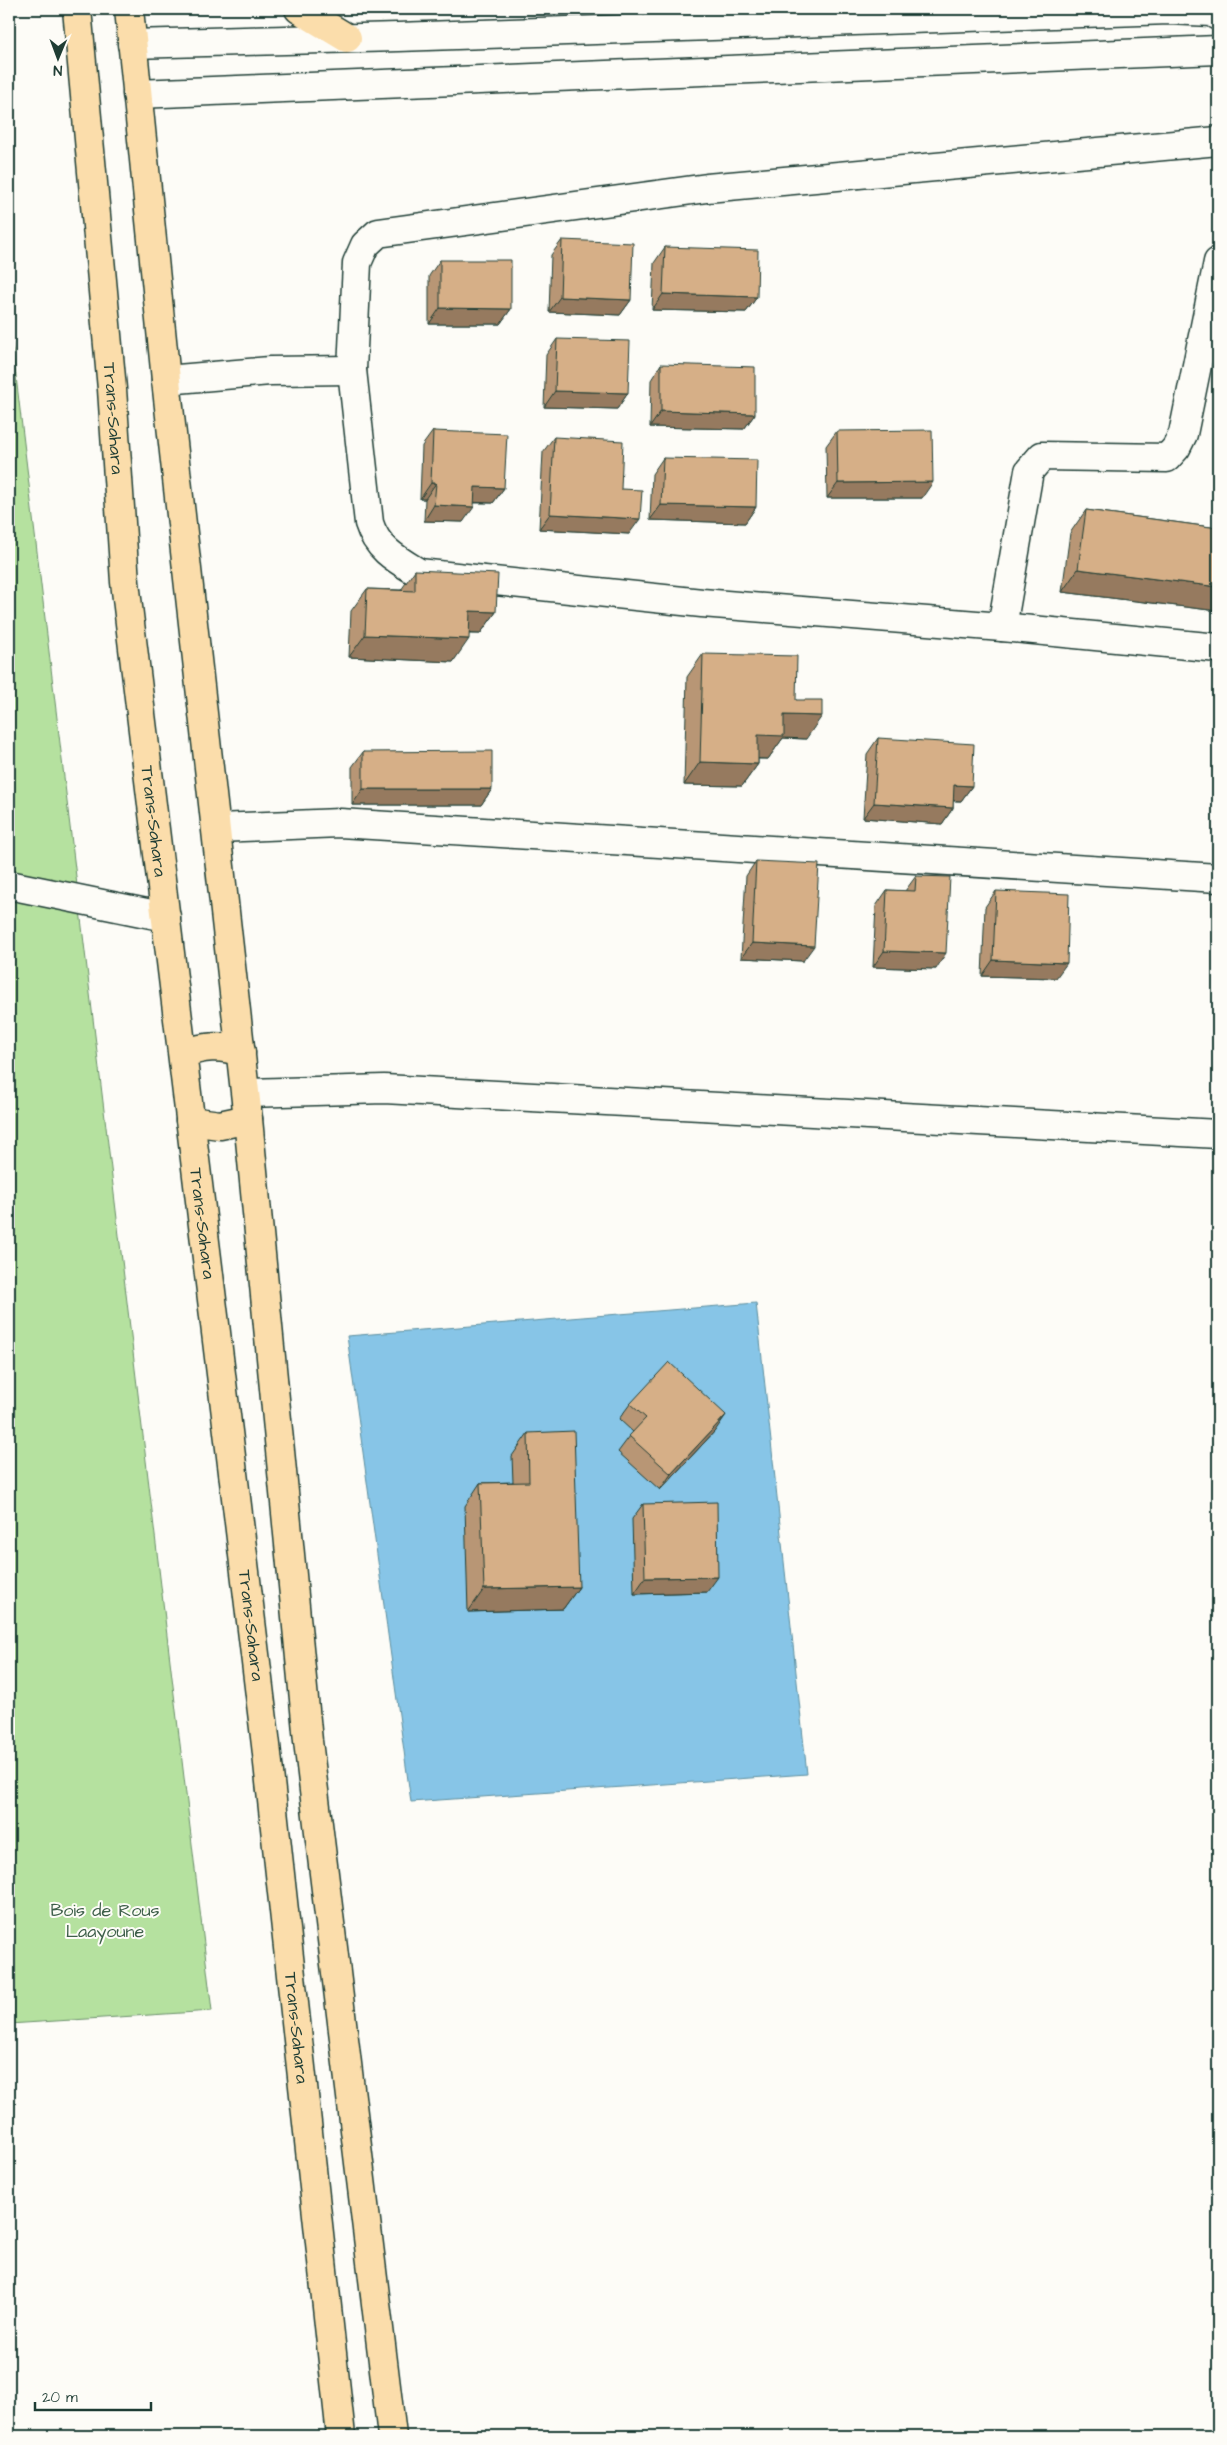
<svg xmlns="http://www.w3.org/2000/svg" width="1227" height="2445" viewBox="0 0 1227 2445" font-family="'Architects Daughter',sans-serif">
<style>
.green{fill:#b5e19f;stroke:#6a8f6a}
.water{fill:#87c5e7;stroke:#5d8f9f}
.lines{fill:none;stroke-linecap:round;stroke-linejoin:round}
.street-casing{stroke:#1f3d34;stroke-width:31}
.highway-casing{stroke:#1f3d34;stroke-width:31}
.street{stroke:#fdfcf7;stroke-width:28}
.highway{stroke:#fbddab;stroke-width:28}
.wall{fill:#b89674;stroke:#1f3d34}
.shaded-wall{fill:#967a5e;stroke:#1f3d34}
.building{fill:#d6af87;stroke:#1f3d34}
.labels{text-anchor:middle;stroke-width:4;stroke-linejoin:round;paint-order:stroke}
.street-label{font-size:18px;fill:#1f3d34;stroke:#fdfcf7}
.park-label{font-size:18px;fill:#3d5e49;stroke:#fdfcf7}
</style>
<rect width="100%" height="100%" fill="#fdfcf7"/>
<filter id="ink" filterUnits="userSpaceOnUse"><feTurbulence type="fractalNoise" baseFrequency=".02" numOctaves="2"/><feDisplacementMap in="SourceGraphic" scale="10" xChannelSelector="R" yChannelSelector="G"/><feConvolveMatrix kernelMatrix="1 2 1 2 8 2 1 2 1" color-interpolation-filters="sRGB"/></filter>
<g filter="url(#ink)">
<path class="green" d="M9 318 212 2011 9 2024Z"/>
<path class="water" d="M756 1303 807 1774 411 1802 347 1336Z"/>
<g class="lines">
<g class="street-casing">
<g id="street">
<path d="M132 44 398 37 1169 10 1211 12 1218 16"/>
<path d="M137 94 1218 50"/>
<path d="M1218 141 707 188 378 233 365 245 357 263 352 370 369 523C377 549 396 559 419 573L702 603 1002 627 1218 648"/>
<path d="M166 380 270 371 352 370"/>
<path d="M1002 627 1029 471 1042 456 1167 458 1176 448 1183 434 1218 262"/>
<path d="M217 828 340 823 1218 878"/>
<path d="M9 885 166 917"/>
<path d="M246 1093 384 1089 1218 1134"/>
</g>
</g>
<g class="highway-casing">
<g id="highway">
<path id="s1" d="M77 9 112 389 125 582 266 1745 341 2436"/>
<path d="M129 9 166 380 248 1119 308 1741 392 2436"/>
<path d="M299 9 347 38"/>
<path d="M183 1054C203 1046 220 1045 241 1052"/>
<path d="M190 1121 220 1125 248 1119"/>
</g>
</g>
<use href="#street" class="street"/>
<use href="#highway" class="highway"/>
</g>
<g class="wall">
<path d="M562 240 631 300 620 315 549 312 551 255Z"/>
<path d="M665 247 757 297 746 312 652 310 654 263Z"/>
<path d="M440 260 511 309 500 324H429V276Z"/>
<path d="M557 339 628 393 617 409 544 407 546 355Z"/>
<path d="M661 364 755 414 744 429 650 427 651 380Z"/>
<path d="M433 431 504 488 493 503H474L463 522 424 521 425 499H420L422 446Z"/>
<path d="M837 431 922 498H827L826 446Z"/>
<path d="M554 437 621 489 629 534 539 529 543 452Z"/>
<path d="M663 458 756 507 745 523 650 520 652 474Z"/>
<path d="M1086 510 1218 528V611L1062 592 1070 533Z"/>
<path d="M415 570 496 612 480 634H469L453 662 349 657 351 611 367 589 401 590Z"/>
<path d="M703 654 796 700 806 739 783 738 768 759H758V764L742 786 684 785 687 677Z"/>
<path d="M878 738 972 786 961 801H953V808L942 824 863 818 867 754Z"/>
<path d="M363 752 492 789 481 805H352V767Z"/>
<path d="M756 861 803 961 741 958 746 876Z"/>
<path d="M916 876 936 969 873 967 876 906 887 890 905 891Z"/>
<path d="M996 891 1056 978 982 976 985 907Z"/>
<path d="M630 1404 715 1431 660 1490 618 1452 633 1432 619 1419Z"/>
<path d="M528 1433 579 1587 563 1609 468 1612 465 1506 480 1483 513 1482 512 1456Z"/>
<path d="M643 1504 707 1592 634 1594 632 1519Z"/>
</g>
<g class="shaded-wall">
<path d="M663 294 757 297 746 312 652 310Z"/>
<path d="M560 297 631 300 620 315 549 312Z"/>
<path d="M440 308 511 309 500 324H429Z"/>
<path d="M555 391 628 393 617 409 544 407Z"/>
<path d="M661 411 755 414 744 429 650 427Z"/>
<path d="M933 482 922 498H827L838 483Z"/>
<path d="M431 483H436L425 499H420Z"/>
<path d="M475 487 504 488 493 503 464 502Z"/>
<path d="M434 505 474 507 463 522 424 521Z"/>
<path d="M661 505 756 507 745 523 650 520Z"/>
<path d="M550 514 640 519 629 534 539 529Z"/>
<path d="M1078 569 1218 587V611L1062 592Z"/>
<path d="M470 611 496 612 480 634 454 633Z"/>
<path d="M365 635 469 639 453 662 349 657Z"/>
<path d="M784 715 822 716 806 739 783 738 768 759 742 758 758 735Z"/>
<path d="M700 762 758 764 742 786 684 785Z"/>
<path d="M954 785 972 786 961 801 943 800Z"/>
<path d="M363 789H492L481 805H352Z"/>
<path d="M874 803 953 808 942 824 863 818Z"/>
<path d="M752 943 814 946 803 961 741 958Z"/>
<path d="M884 951 946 953 936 969 873 967Z"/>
<path d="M993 960 1067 963 1056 978 982 976Z"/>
<path d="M726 1415 715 1431 660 1490 671 1474Z"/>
<path d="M718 1577 707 1592 634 1594 645 1578Z"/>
<path d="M579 1587 563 1609 468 1612 484 1589Z"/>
</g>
<g class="building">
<path d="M562 240 633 243 631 300 560 297Z"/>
<path d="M665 247 758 250 757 297 663 294Z"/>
<path d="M440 260H511V309L440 308Z"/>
<path d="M557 339 630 341 628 393 555 391Z"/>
<path d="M661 364 755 367V414L661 411Z"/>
<path d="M932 430 933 482 838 483 837 431Z"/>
<path d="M433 431 507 434 504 488 475 487 474 507 434 505 436 483H431Z"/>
<path d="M554 437 623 441 621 489 642 490 640 519 550 514Z"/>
<path d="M663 458 757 460 756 507 661 505Z"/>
<path d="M1086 510 1218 528V587L1078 569Z"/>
<path d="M415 570 498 574 496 612 470 611 469 639 365 635 367 589 415 591Z"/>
<path d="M703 654 797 656 796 700H822V716L784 715V736L758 735V764L700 762Z"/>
<path d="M878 738 974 744 972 786 954 785 953 808 874 803Z"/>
<path d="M492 751V789H363V752Z"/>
<path d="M756 861 819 864 814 946 752 943Z"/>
<path d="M916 876 950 877 946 953 884 951 887 890 915 891Z"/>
<path d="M996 891 1069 894 1067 963 993 960Z"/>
<path d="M669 1362 726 1415 671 1474 629 1436 646 1418 630 1404Z"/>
<path d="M574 1431 579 1587 484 1589 480 1483 529 1482 528 1433Z"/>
<path d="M717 1502 718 1577 645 1578 643 1504Z"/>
</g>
</g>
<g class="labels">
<g class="street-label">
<text dy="6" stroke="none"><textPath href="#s1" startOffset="411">Trans-Sahara</textPath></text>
<text dy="6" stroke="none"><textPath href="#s1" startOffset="816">Trans-Sahara</textPath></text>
<text dy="6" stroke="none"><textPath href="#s1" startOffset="1221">Trans-Sahara</textPath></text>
<text dy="6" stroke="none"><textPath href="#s1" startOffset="1626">Trans-Sahara</textPath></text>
<text dy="6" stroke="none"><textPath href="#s1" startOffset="2031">Trans-Sahara</textPath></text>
</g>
<g class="park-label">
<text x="105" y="1916">Bois de Rous<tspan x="105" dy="21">Laayoune</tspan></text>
</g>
</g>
<rect width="1227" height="2445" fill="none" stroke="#fdfcf7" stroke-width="30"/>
<rect x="15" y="15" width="1197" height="2415" fill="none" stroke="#1f3d34" stroke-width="2" filter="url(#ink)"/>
<g transform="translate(58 58) rotate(181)" stroke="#fdfcf7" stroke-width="4" paint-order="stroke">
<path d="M0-4L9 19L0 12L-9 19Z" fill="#1f3d34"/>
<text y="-8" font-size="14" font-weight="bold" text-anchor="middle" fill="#1f3d34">N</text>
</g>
<path d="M35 2402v8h116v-8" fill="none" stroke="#1f3d34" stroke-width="2.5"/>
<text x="42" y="2402" font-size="15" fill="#1f3d34" stroke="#fdfcf7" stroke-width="4" paint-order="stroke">20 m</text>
</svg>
